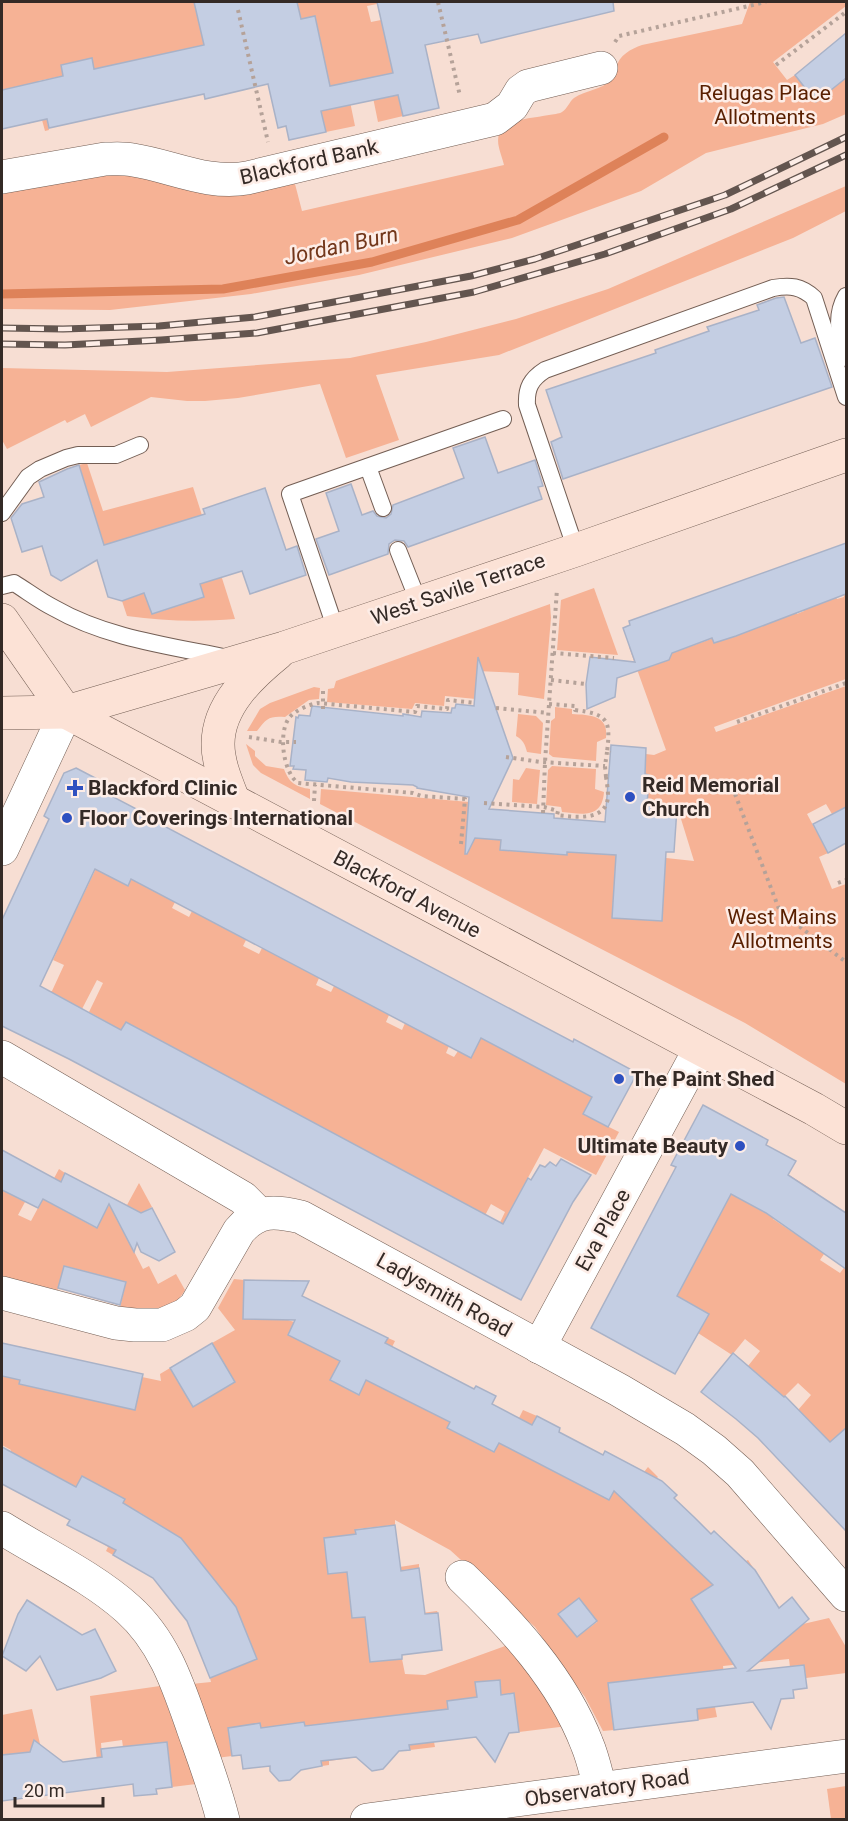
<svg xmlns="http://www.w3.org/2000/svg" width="848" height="1821" viewBox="0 0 848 1821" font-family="Roboto,sans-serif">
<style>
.green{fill:#f6b295;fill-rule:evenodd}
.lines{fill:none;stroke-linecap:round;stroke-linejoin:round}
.stream{stroke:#de8259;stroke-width:9}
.building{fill:#c4cee3;stroke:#a9b2c7;stroke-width:1.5}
.lane-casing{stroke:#735e54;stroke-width:18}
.street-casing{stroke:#735e54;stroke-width:34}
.secondary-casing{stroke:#735e54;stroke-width:34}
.path{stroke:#b5a299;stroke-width:4;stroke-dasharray:3 4.5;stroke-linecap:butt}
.lane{stroke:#fff;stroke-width:16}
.street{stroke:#fff;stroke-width:33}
.secondary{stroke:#fce2d6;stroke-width:33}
.rail-casing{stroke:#63554f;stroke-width:7}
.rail{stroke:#fdede7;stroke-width:4.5;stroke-dasharray:14;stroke-linecap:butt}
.poi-dot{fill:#2e50c0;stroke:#fdede7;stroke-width:2}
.labels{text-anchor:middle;stroke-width:5;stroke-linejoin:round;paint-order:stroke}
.park-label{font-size:21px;fill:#591f00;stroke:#fdede7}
.street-label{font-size:21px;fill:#342a26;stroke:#fdede7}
.poi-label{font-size:21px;font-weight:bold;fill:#342a26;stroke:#fdede7;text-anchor:start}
.water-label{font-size:22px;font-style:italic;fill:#73371b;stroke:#fdede7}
</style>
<rect width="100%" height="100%" fill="#f7ded3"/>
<g class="green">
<path d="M2 2H184V3L193 2H225L242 78 205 50 174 52 94 69 61 65 63 76 38 81 49 130 45 131 42 120 27 124 19 86 2 90Z"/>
<path d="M297 2H377V4L367 6 371 22 381 20 403 116 378 122 369 78 346 82 355 126 326 132 307 46 315 16 301 19Z"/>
<path d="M750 2H846V6L773 62 787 80 795 75 816 102 846 77V114L823 124 706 153 641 191 512 238 359 275 251 294 110 310 2 309V194L96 175 114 174 268 189 295 184 302 211 504 165C502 155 493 139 502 130 513 118 534 118 549 115 553 114 559 114 562 112 568 108 569 102 574 98 586 90 601 90 611 80 615 76 615 73 616 68 619 55 631 49 642 45L742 24Z"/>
<path d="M846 186V211L793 238 499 355 376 375 399 440 346 458 320 384 238 398 205 401H187L151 397 91 427 85 414 67 423 65 420 7 449 2 440V368L167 372 350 358 426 342 516 319 608 289Z"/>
<path d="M87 463 103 511 193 487 235 619C198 622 163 621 127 616L122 601 150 591 153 599 147 602 153 614 204 597 182 522 129 537 127 548 86 545 94 512 79 465Z"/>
<path d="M594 588 618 655 557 650 561 600Z"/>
<path d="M846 591V679L714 727 716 732 846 686V807L832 814 826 804 807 814 828 853 819 857 832 889 846 884V1084L745 1023 320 804 321 789 469 802 501 840V850L566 855 567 852 616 854 612 917 661 921 666 858 694 861 677 806V808L647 806 649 775 644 774 646 754 654 755 666 750 629 647 637 644 646 668 669 660 672 653 795 609 797 614 804 611 803 606 835 595 837 599 844 597 843 592Z"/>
<path d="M550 604 551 618 544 699 518 695 519 673 477 671 475 694 476 699 445 696 444 706 415 703 412 709 327 702 328 689 334 688 336 681Z"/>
<path d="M314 687 320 688 319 699 309 700 285 717C269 716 267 718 257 731H247L260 709 270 703Z"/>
<path d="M555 707 572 709V714C590 715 609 715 606 738L597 742 596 761 553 757 549 754 551 721 555 718Z"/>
<path d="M518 714 536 716 543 723 541 754 527 752C525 744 523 740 516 736Z"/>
<path d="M246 744 255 751V756L266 766 284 769C289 783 296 787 310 789V799L261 773 253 765Z"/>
<path d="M552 766 596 769 595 789 604 792C602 819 582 814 562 812L561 807 546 805 548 770Z"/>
<path d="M526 768 540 770 537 804 512 802 513 779 519 780Z"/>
<path d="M100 860 128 885 131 879 175 902 172 908 189 917 192 911 246 940 243 946 259 954 262 948 319 978 316 985 331 992 334 986 389 1015 386 1022 402 1030 405 1023 449 1046 446 1053 454 1057 458 1051 471 1058 481 1038 592 1097 583 1114 619 1132 596 1175 544 1148 503 1224 495 1233 505 1212 491 1204 480 1225 465 1204 441 1191 126 1022 121 1030 89 1012 103 983 97 980 82 1009 55 994 45 1002 47 991H52L64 965 53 960 65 933 54 928 78 906Z"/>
<path d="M59 1169 65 1173 50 1203 96 1228 113 1198 127 1205 139 1183 152 1207 120 1224 143 1269 149 1266 158 1284 176 1274 185 1290C167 1320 148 1312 120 1307L126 1282 65 1266 58 1290 2 1277V1190L25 1202 18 1215 31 1221Z"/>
<path d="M789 1175 816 1192 809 1202 793 1191 773 1219 794 1233 801 1224 830 1245 820 1260 840 1273 846 1265V1431L845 1430 829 1443 798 1410 811 1395 798 1383 784 1397 748 1366 760 1351 745 1339 732 1355 698 1333 708 1314 699 1308 658 1292 731 1182 744 1201 767 1214Z"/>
<path d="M234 1279 244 1280 243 1319 288 1320 294 1322 341 1359 331 1380 358 1395 388 1338 395 1341 392 1347 388 1391 432 1413 451 1377 467 1390 447 1428 493 1452 514 1416 519 1418 523 1410 537 1416 518 1453 609 1500 629 1464 644 1472 648 1467 658 1477 631 1507 707 1579 735 1551 746 1561 748 1560 754 1569 735 1581 691 1599 716 1638 803 1624 829 1618 846 1647V1673L806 1678 804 1665 790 1667 789 1659 723 1666 727 1705 715 1707 717 1717 698 1720 692 1673 608 1683 614 1730 603 1731 585 1697 563 1668 535 1627 450 1550 395 1520V1525L356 1529V1534L324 1538 328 1574 360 1570 361 1573 419 1564V1568L380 1573 385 1618 437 1611 438 1613 398 1618 366 1626 370 1662 402 1659 405 1674 425 1675 511 1644 568 1726 519 1732 514 1693 501 1695 499 1680 475 1682 477 1697 447 1701 451 1740 434 1742 435 1747 410 1750 405 1714 346 1721 351 1758 329 1761V1765L322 1766 318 1734 261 1728 260 1724 228 1728 232 1756 216 1758 191 1684 211 1682 210 1678 257 1659C241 1619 226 1594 199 1561L162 1590 158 1585 171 1569 174 1534 139 1512 113 1555 106 1551 108 1547 102 1543 125 1499 82 1476 73 1493 65 1481 21 1457 5 1486 2 1484V1469L11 1450 2 1445V1376L10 1378 17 1346 27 1348 20 1384 72 1396 80 1360 87 1362V1365L95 1401 134 1410 142 1377 161 1381 160 1374 170 1368 193 1407 235 1382 212 1343 235 1330 218 1308ZM559 1614 597 1621V1622L577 1637Z"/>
<path d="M160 1686 196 1784 172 1787 167 1742 123 1747 122 1740 101 1743 102 1756 100 1788 90 1696Z"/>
<path d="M32 1709 40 1744 32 1746 30 1752 2 1755V1715Z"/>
<path d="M846 1786V1819H831L827 1789Z"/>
</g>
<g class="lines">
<path class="stream" d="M2 294 223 289 372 262 518 220 664 137"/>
</g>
<g class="building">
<path d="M194 2H297L301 19 315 16 330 86 393 73 377 2H613L614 11 481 43 478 34 425 45 439 108 403 116 398 95 321 111 326 132 289 140 286 126 278 128 268 84 205 99 204 94 49 128 47 119 2 129V90L63 76 61 65 92 58 94 69 204 45Z"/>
<path d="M846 33V78L816 102 795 75Z"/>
<path d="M784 297 801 343 815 338 832 387 563 479 551 442 562 437 546 390 656 353 655 350 709 331 707 327 759 310 757 305 776 298Z"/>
<path d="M485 437 498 473 535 460 543 486 538 487 542 499 408 547 404 541 395 540 389 544 388 554 329 575 316 539 339 531 326 493 351 484 362 515 373 511 377 516 386 518 391 514 393 505 464 478 453 448Z"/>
<path d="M79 465 104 545 205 514 203 509 265 488 286 550 297 546 306 575 250 594 242 571 200 584 204 597 152 614 144 593 122 601 108 597 97 560 61 581 51 575 42 546 22 552 11 518 22 504 44 497 39 482 67 469Z"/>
<path d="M846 543V594L736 636 714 643 712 638 672 653 669 660 617 678 615 697 587 709 586 684 590 657 635 662 623 628 630 625 629 621Z"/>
<path d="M478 657 513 758 489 809 554 814V818L605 822 611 745 646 748 645 774 649 775 647 806 677 808 674 852H666L662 921 612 918 616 855 567 852V855L500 850 501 840 475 838 467 854H465L469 797 417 788V787L413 785 351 782 328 778 327 782 305 780 306 770 293 769 294 766H290L296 717 298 718 299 715 310 716 312 706 403 716V714L421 717 422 711 451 713 452 708H455L456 704 474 706Z"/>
<path d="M76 768 103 782 98 789 146 814 145 816 573 1042 574 1039 630 1069 635 1077 608 1127 583 1114 592 1097 481 1038 471 1058 131 879 128 886 95 869 40 986 121 1030 126 1022 503 1224 528 1178 531 1180 540 1165 545 1167 550 1162 556 1166 561 1159 591 1175 573 1202 521 1300 69 1059 2 1026V920L49 819 44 816 64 773Z"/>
<path d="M846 807V843L828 853 813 824Z"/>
<path d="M703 1105 768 1140 766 1145 796 1161 788 1175 846 1213V1269L766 1213 731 1194 677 1296 709 1314 675 1374 591 1328 676 1167 671 1165Z"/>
<path d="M2 1150 61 1182 65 1173 141 1213 152 1208 175 1252 159 1261 141 1252 137 1243 134 1252 109 1204 97 1228 43 1199 38 1208 2 1190Z"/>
<path d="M64 1266 126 1282 120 1305 58 1288Z"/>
<path d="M244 1280 309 1281 302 1296 388 1338 385 1343 474 1389 476 1386 496 1396 492 1404 532 1425 537 1416 560 1428 559 1432 580 1443 603 1455 605 1451 662 1481 677 1495 674 1498 694 1517 711 1534 714 1531 755 1570 779 1608 792 1597 809 1619 748 1671 804 1665 807 1688 793 1690 794 1698 781 1699 771 1729 753 1702 697 1709 698 1720 614 1730 608 1683 736 1668 691 1599 713 1585 614 1491 609 1500 499 1443 494 1452 447 1428 450 1422 366 1380 359 1395 330 1380 340 1361 288 1335 295 1320 243 1319Z"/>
<path d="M2 1343 143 1374 135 1410 19 1384 20 1380 2 1376Z"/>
<path d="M212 1343 235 1382 193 1407 170 1368Z"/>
<path d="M733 1353 784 1397 785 1396 830 1442 846 1428V1531L758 1438 736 1419 701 1392Z"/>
<path d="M2 1447 76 1487 82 1476 125 1499 123 1503 181 1538 236 1607 257 1659 210 1678 187 1621 153 1578 113 1555 116 1550 67 1525 70 1520 2 1484Z"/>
<path d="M395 1525 401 1571 419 1568 425 1614 438 1613 442 1650 402 1655V1659L370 1662 365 1617 352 1618 347 1572 328 1574 324 1538 356 1534 355 1530Z"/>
<path d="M579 1598 597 1621 577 1637 558 1614Z"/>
<path d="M27 1600 82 1635 95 1629 116 1671 101 1678 57 1690 40 1656 26 1671 2 1656 18 1614Z"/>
<path d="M500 1680 501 1695 514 1693 519 1732 509 1733 495 1762 476 1737 409 1745 410 1750 399 1751 383 1769 372 1771 356 1757 321 1761 322 1766 301 1770 290 1780 279 1781 270 1771V1766L243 1769 241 1755 232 1756 228 1728 260 1723 261 1728 304 1722 305 1726 448 1709 447 1701 477 1697 475 1682Z"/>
<path d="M34 1740 63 1762 102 1757 101 1749 167 1742 172 1787 156 1789 157 1794 134 1796 133 1784 2 1801V1755L30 1752Z"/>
</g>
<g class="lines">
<g class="lane-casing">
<g id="lane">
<path d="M846 296C834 317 840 336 846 358"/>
<path d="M368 467 383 508"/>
<path d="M2 513 28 477 40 469 66 458 78 455H116L140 445"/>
<path d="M398 550 419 603"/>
<path d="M576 550 527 405C526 388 531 379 545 370L773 288C790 285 801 286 814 298L846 397"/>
<path d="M2 586 14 583C27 591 40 601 54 608 106 638 170 646 228 658"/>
<path d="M336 630 290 494 503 419"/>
</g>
</g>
<g class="street-casing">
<g id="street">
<path d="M2 177 105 159C114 159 124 158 133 160 172 166 207 185 247 178L495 119 512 106 521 91 528 86 601 68"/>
<path d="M2 849 66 712"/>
<path d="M2 1057 243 1198 259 1214"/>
<path d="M2 1293 116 1323 135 1325H162L185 1315 195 1307 239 1231C258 1209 275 1211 301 1217L619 1390 685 1429 714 1450 740 1473 846 1595"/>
<path d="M539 1347 700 1049"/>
<path d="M2 1528C42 1553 94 1578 128 1609 164 1641 178 1685 193 1728 204 1759 215 1788 223 1820"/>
<path d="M462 1577C512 1625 562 1679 587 1744 593 1758 596 1773 600 1788"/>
<path d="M367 1820 846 1756"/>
</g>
</g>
<g class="secondary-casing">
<g id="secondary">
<path d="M2 620 66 712 814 1109 846 1128"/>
<path d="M2 713 66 712 284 648 576 550 846 455"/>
<path d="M234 802C227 784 218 764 218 744 218 705 251 675 278 653"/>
</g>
</g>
<g class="path">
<path d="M438 2 460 96"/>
<path d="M238 10 268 142"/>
<path d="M615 42 619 36 766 2"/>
<path d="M776 65 846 12"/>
<path d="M553 653 614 658"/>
<path d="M551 680 586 684"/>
<path d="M549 704 575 706V710C608 714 611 720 607 752L610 753"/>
<path d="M496 708 548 713"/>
<path d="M323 709V689"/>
<path d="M737 722 846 683"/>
<path d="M249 737 281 742H296"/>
<path d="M506 757 541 762 605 766"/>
<path d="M606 777 605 766 607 752"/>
<path d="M735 794 779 909 791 920 846 962"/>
<path d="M314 801 315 785"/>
<path d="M484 803 544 807 558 811 557 815C575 817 607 822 608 796 608 790 607 783 606 777L609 778"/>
<path d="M543 813 545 762 557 589"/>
<path d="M461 844 465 799 421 796 413 793 298 783C283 772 278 733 289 718 294 711 310 704 318 703L415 712 417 706 447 709 448 700 476 703"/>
<path d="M838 883 846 880"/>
</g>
<use href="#lane" class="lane"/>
<use href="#street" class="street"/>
<use href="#secondary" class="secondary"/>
<g class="rail-casing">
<g id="rail">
<path d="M2 328 63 329 159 326 255 317 471 276 535 259 725 195 846 137"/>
<path d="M2 344 65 345 161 340 257 333 474 292 605 254 731 209 846 155"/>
</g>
</g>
<use href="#rail" class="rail"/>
</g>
<g class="poi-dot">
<path d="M72 779h6v6h6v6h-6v6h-6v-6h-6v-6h6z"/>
<circle cx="630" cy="797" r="6"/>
<circle cx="67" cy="818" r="6"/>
<circle cx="619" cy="1079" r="6"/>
<circle cx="740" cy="1146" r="6"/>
</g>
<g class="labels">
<g class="park-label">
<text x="765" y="100">Relugas Place<tspan x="765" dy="24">Allotments</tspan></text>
<text x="782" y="924">West Mains<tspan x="782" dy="24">Allotments</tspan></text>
</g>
<g class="street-label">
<text transform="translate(309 162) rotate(-13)" y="7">Blackford Bank</text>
<text transform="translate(458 589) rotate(-19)" y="7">West Savile Terrace</text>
<text transform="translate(407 894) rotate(28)" y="7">Blackford Avenue</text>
<text transform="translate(603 1230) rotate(-61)" y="7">Eva Place</text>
<text transform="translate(444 1295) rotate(29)" y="7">Ladysmith Road</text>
<text transform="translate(607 1788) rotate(-8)" y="7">Observatory Road</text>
</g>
<g class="poi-label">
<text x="642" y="792">Reid Memorial<tspan x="642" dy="24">Church</tspan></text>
<text x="88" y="795">Blackford Clinic</text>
<text x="79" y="825">Floor Coverings International</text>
<text x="631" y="1086">The Paint Shed</text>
<text x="728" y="1153" text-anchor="end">Ultimate Beauty</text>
</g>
<g class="water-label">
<text transform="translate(341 245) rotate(-12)" y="8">Jordan Burn</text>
</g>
</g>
<rect width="848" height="1821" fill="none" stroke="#342a26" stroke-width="6"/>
<path d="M15 1797v9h88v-9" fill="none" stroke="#342a26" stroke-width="3"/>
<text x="24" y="1797" font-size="18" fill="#342a26" stroke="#fdede7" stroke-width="4.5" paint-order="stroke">20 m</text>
</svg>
